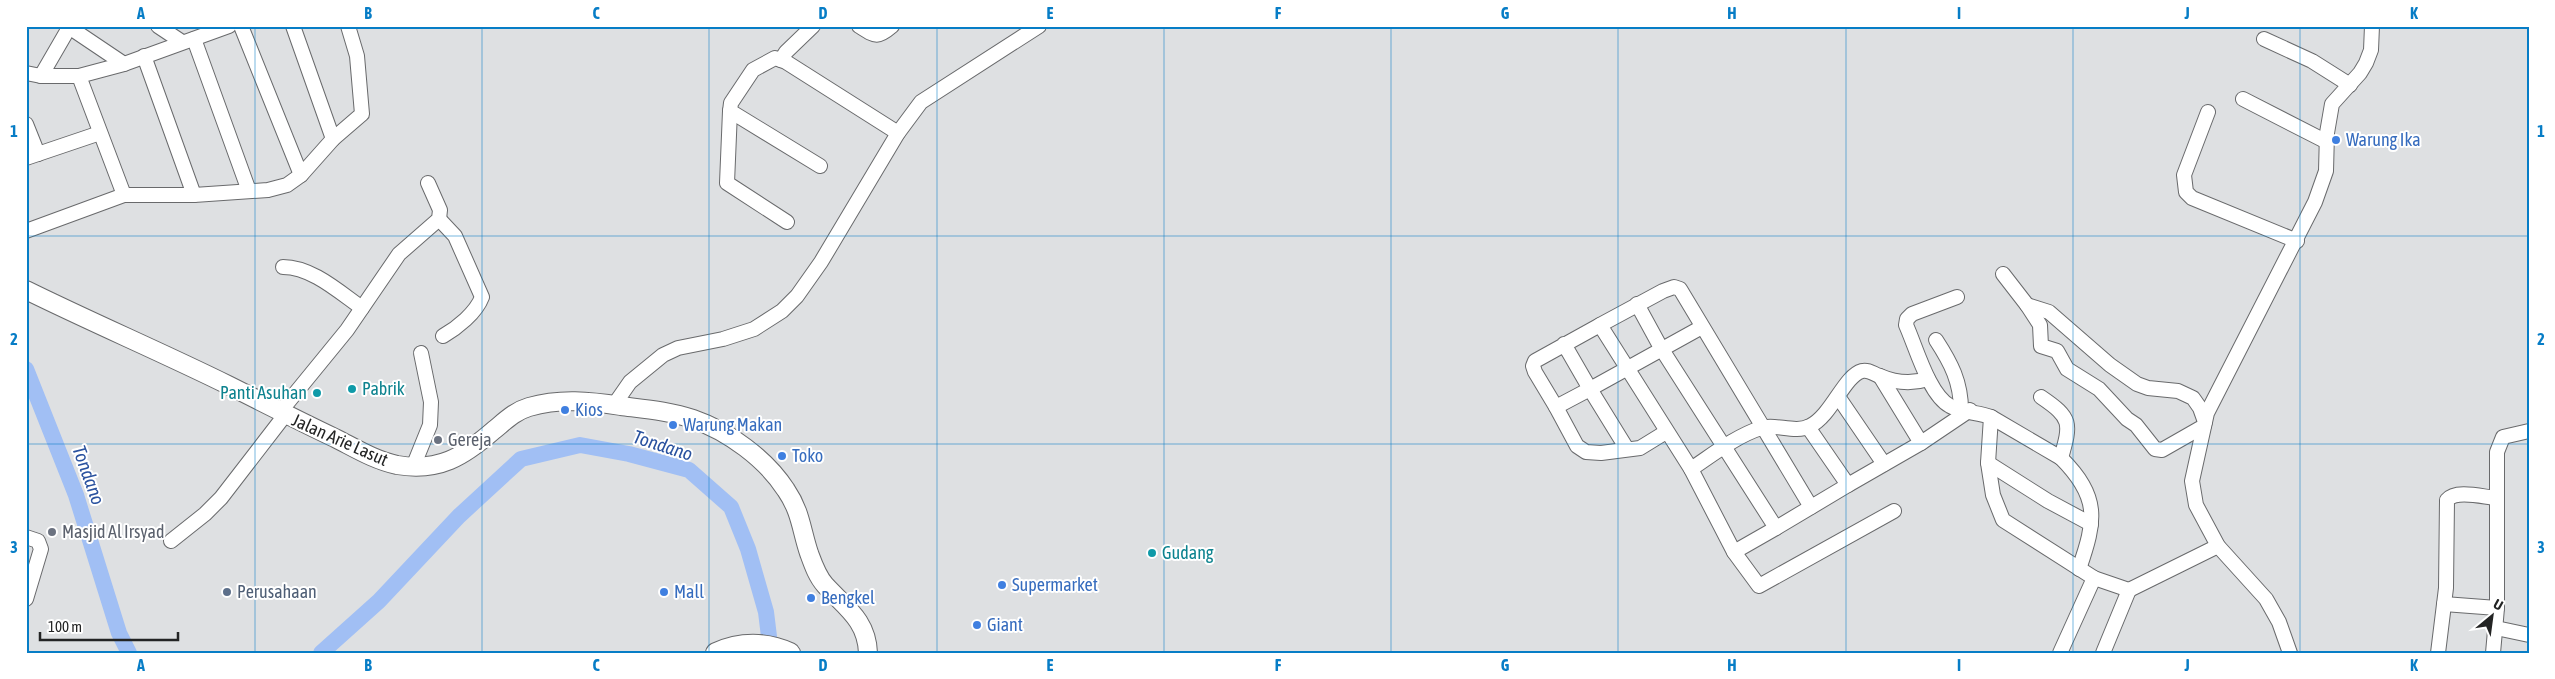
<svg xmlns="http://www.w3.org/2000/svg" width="2555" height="679" viewBox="0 0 2555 679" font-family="'Asap Condensed',sans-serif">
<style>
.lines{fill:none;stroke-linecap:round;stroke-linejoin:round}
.river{stroke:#a1bff4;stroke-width:16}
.minor-casing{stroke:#696a6c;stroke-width:16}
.major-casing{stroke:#696a6c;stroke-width:20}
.highway-casing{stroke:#696a6c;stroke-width:22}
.minor{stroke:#fff;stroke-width:14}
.major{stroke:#fff;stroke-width:18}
.highway{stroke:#fff;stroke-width:20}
.grid{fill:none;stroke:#077dc6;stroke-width:1;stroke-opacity:0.55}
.shop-dot{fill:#3f7fe0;stroke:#fff;stroke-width:2}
.culture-dot{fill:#0f9aa8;stroke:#fff;stroke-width:2}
.worship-dot{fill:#6b7280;stroke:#fff;stroke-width:2}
.service-dot{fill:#5c6f8a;stroke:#fff;stroke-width:2}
.labels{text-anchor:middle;stroke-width:4;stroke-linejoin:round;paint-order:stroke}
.shop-label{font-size:18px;fill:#366cbe;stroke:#fff;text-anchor:start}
.culture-label{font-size:18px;fill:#0d838f;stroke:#fff;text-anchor:start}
.street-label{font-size:18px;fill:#232424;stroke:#fff}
.worship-label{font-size:18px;fill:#5b616d;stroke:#fff;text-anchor:start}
.service-label{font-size:18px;fill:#4e5e75;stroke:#fff;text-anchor:start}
.water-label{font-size:19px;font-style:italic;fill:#2a529f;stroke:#fff}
.neatline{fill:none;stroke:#077dc6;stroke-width:2}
.grid-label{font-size:16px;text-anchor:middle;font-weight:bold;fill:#077dc6}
</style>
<rect width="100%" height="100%" fill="#dee0e2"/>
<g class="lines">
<g class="river">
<path d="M26 369 76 495 119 633 129 653"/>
<path d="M321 653 379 601 459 516 521 459 580 445 629 454 689 470 731 507 748 549 766 612 771 653"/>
</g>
<g class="minor-casing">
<g id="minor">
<path d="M158 26 182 42"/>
<path d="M241 26 301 175"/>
<path d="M293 26 333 139"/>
<path d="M859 26C875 36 877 39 892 26"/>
<path d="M69 27 124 64"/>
<path d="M194 39 249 191"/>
<path d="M2264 39 2312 61 2350 85"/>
<path d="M144 56 194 195"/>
<path d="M781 60 786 52 813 26"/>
<path d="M26 73 41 76H79L124 64 229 26"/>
<path d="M41 76 70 26"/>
<path d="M79 76 124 195"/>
<path d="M2243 99 2327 142"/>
<path d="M730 111 727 183 787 222"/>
<path d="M2208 112 2184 175 2186 192 2192 198 2297 241"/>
<path d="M26 124 38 154"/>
<path d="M26 158 100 133"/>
<path d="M820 166 730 111 731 103 753 70 775 58 786 62 898 133"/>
<path d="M439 219 455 236 482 297C476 313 457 328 443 336"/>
<path d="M26 231 124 195H194L268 190 287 185 301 175 333 139 362 114 357 56 348 26"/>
<path d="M283 267C312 267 339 292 362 308"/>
<path d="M2003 274 2027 305 2049 312 2110 365 2137 384 2148 388 2178 391 2193 398 2200 408 2205 422"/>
<path d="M1957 297 1912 314 1907 319 1906 325C1916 347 1929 395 1950 406 1962 413 1978 412 1991 417L1988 463 1993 495 2003 520 2094 578 2129 590 2218 546"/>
<path d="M2027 305 2040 325 2041 346 2057 351 2067 369 2099 389 2127 419 2136 425 2155 449 2162 450 2204 426"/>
<path d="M1600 325 1663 291 1674 287 1680 289 1811 507"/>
<path d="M1936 340C1951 363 1961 382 1961 410"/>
<path d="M1564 344 1590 389 1556 407 1535 372 1533 366 1535 361 1600 325 1691 469 1734 552 1776 528 1661 348 1637 304"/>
<path d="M1880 376 1921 443"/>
<path d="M1839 398 1884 464"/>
<path d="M614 405 630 382 663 355 678 348 723 339 754 329 782 311 797 296 821 262 898 133 921 102 1039 26"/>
<path d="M1556 407 1577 446 1586 452 1601 453 1640 448 1666 432"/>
<path d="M280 412 347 330 399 254 439 219 440 210 428 183"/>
<path d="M1991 417 2061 458C2071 423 2072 418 2041 397"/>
<path d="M1627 449 1590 389 1702 327"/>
<path d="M2061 458C2100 497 2096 520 2079 569"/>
<path d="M1988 463 2048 501 2091 524"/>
<path d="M413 467 430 425 431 402 421 353"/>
<path d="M1691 469C1712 455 1736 436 1761 428 1775 423 1795 434 1810 426 1832 415 1844 376 1862 371 1869 369 1873 374 1880 376 1896 383 1912 384 1928 379"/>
<path d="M1848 485 1921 443 1970 410"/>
<path d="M1776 528 1848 485 1808 427"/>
<path d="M26 537 38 541 41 549 26 599"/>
<path d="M171 541 205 514 221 498 285 415"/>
<path d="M1734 552 1759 586 1894 511"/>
<path d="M2444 604 2497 608"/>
<path d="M2496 628 2529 635"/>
<path d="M2060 653 2094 578"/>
<path d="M2103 653 2129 590"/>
<path d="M2290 653 2279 622 2266 599 2218 546 2196 505 2192 481 2207 413 2315 202 2326 171 2327 133 2332 104 2360 73 2366 63 2371 50 2372 26"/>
<path d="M2438 653 2446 588 2447 500C2456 489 2483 497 2496 498"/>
<path d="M2493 653 2497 608V452L2503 437 2529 431"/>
</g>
</g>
<g class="major-casing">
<path id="major" d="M26 290C93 323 161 352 228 385 264 403 299 421 335 438 355 448 374 460 397 465 439 472 463 457 494 430 505 421 515 411 529 407 560 398 590 401 621 406 645 409 670 411 693 419 728 431 766 459 786 490 801 512 801 529 809 553 813 564 817 576 825 585 845 607 867 620 868 653"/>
</g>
<g class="highway-casing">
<path id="highway" d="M716 653C740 642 766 642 790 653"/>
</g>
<use href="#minor" class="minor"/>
<use href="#major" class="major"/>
<use href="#highway" class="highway"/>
</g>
<path class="grid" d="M255 26V653M482 26V653M709 26V653M937 26V653M1164 26V653M1391 26V653M1618 26V653M1846 26V653M2073 26V653M2300 26V653M26 236H2529M26 444H2529"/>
<g class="shop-dot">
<circle cx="2336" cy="140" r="5"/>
<circle cx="565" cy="410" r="5"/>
<circle cx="673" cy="425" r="5"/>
<circle cx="782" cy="456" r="5"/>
<circle cx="1002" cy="585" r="5"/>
<circle cx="664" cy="592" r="5"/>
<circle cx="811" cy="598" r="5"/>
<circle cx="977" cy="625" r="5"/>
</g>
<g class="culture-dot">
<circle cx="352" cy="389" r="5"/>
<circle cx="317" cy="393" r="5"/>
<circle cx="1152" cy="553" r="5"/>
</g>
<g class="worship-dot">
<circle cx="438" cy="440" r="5"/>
<circle cx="52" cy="532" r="5"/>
</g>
<circle class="service-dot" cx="227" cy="592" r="5"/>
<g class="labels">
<g class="shop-label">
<text x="2346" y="146">Warung Ika</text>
<text x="575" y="416">Kios</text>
<text x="683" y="431">Warung Makan</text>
<text x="792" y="462">Toko</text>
<text x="1012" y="591">Supermarket</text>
<text x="674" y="598">Mall</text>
<text x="821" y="604">Bengkel</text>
<text x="987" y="631">Giant</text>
</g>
<g class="culture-label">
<text x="362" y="395">Pabrik</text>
<text x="307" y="399" text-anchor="end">Panti Asuhan</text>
<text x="1162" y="559">Gudang</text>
</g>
<g class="street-label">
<text transform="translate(340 440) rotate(24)" y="6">Jalan Arie Lasut</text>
</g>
<g class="worship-label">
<text x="448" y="446">Gereja</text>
<text x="62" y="538">Masjid Al Irsyad</text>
</g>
<g class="service-label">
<text x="237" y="598">Perusahaan</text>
</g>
<g class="water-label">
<text transform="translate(663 445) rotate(18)" y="7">Tondano</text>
<text transform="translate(89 475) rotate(70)" y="7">Tondano</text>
</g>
</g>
<rect width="2555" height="679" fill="none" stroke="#ffffff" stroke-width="55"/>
<g transform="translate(2492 616) rotate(29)" stroke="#ffffff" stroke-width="4" paint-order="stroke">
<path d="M0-4L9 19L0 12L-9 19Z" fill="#232424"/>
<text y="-8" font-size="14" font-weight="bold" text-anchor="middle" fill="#232424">U</text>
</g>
<path d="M40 632v8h138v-8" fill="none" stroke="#232424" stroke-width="2.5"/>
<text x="48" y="632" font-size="15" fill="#232424" stroke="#ffffff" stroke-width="4" paint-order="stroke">100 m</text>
<rect x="28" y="28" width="2500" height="624" class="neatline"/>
<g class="grid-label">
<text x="141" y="19">A</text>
<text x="368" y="19">B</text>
<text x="596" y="19">C</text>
<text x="823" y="19">D</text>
<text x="1050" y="19">E</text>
<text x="1278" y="19">F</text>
<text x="1505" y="19">G</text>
<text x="1732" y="19">H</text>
<text x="1959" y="19">I</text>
<text x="2187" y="19">J</text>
<text x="2414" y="19">K</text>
<text x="14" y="137">1</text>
<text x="2541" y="137">1</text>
<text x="14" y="345">2</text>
<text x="2541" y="345">2</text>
<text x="14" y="553">3</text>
<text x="2541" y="553">3</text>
<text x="141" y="671">A</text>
<text x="368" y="671">B</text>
<text x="596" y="671">C</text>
<text x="823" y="671">D</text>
<text x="1050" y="671">E</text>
<text x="1278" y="671">F</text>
<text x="1505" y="671">G</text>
<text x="1732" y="671">H</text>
<text x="1959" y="671">I</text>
<text x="2187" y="671">J</text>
<text x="2414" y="671">K</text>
</g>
</svg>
